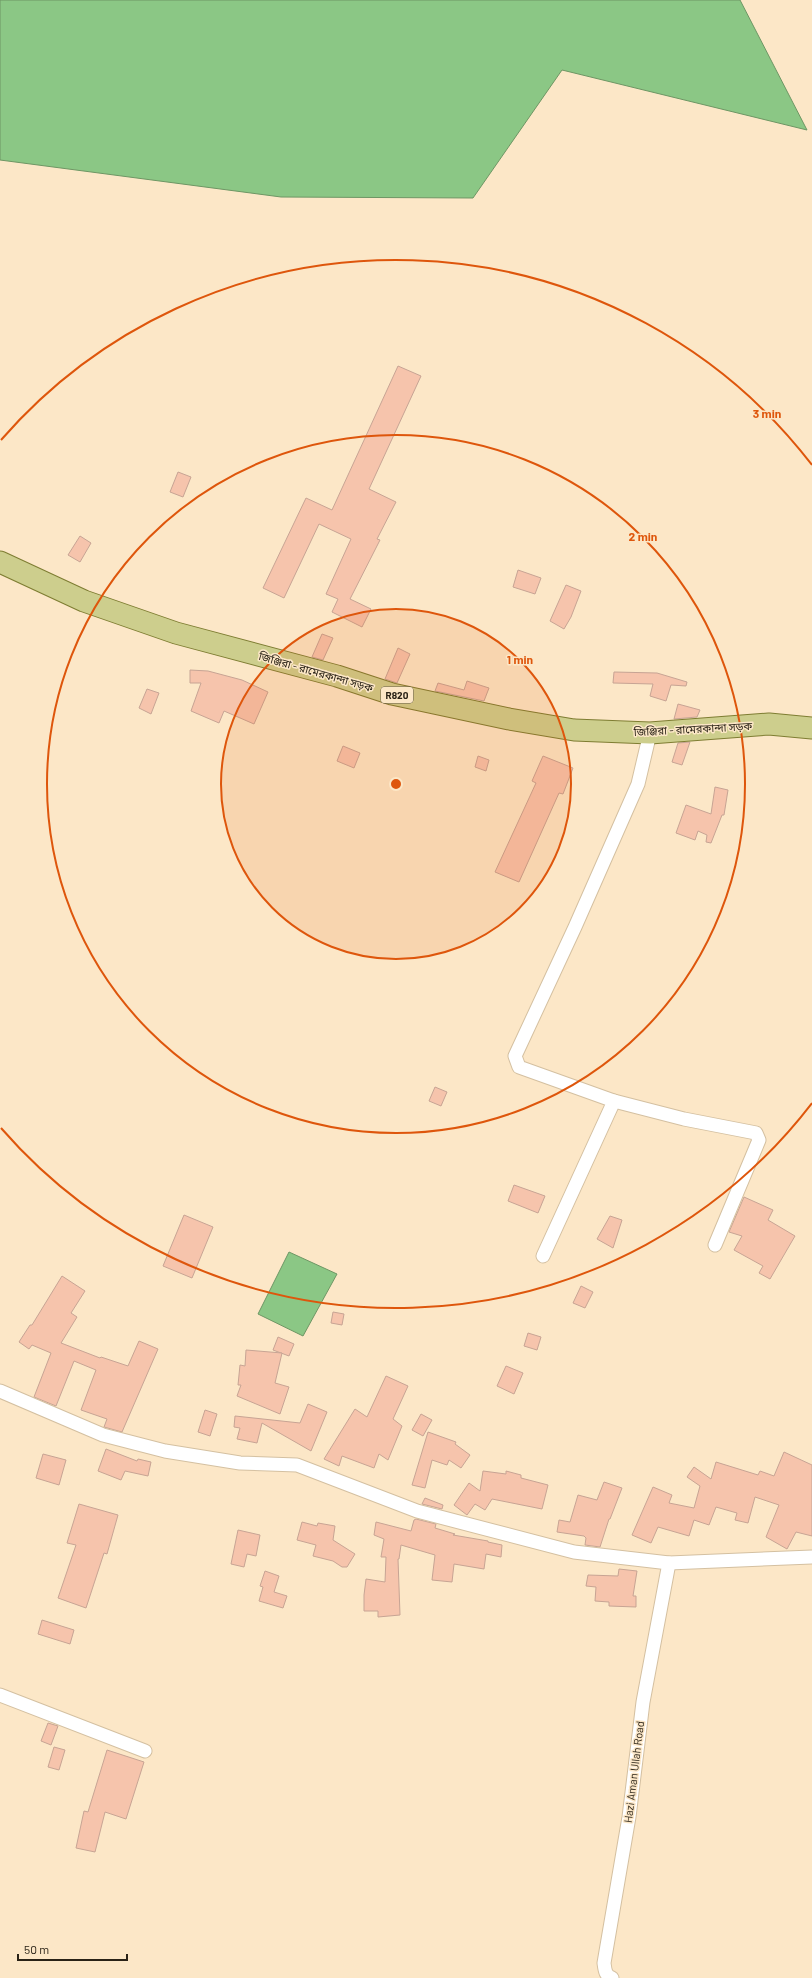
<svg xmlns="http://www.w3.org/2000/svg" width="812" height="1978" viewBox="0 0 812 1978" font-family="Barlow,'Noto Sans Bengali',sans-serif">
<style>
.water{fill:#8bc785;stroke:#6e9664}
.building{fill:#f6c4ac;stroke:#c7a494}
.lines{fill:none;stroke-linecap:round;stroke-linejoin:round}
.street-casing{stroke:#d4c0a1;stroke-width:15}
.primary-casing{stroke:#7e7d32;stroke-width:23}
.street{stroke:#fff;stroke-width:13}
.primary{stroke:#cdce8d;stroke-width:21}
.ring{fill:none;stroke:#de560c;stroke-width:2}
.labels{text-anchor:middle;stroke-width:3;stroke-linejoin:round;paint-order:stroke}
.shield{fill:#fce7c7;stroke:#685d4b;stroke-width:1}
.shield-label{font-size:10px;font-weight:bold;fill:#292216}
.street-label{font-size:11px;fill:#292216;stroke:#fce7c7}
.centre{fill:#de560c;stroke:#fce7c7;stroke-width:2}
.ring-label{font-size:12px;text-anchor:middle;font-weight:bold;fill:#de560c;stroke:#fce7c7;stroke-width:3;stroke-linejoin:round;paint-order:stroke}
</style>
<rect width="100%" height="100%" fill="#fce7c7"/>
<g class="water">
<path d="M0 0H740L807 130 562 70 473 198 281 197 0 160Z"/>
<path d="M289 1252 337 1274 303 1336 258 1314Z"/>
</g>
<g class="building">
<path d="M398 366 421 376 369 489 396 502 377 539 380 540 350 599 371 609 362 627 332 612 338 599 326 594 351 539 319 524 284 598 263 588 306 498 332 510Z"/>
<path d="M178 472 191 477 183 497 170 492Z"/>
<path d="M80 536 91 543 80 562 68 555Z"/>
<path d="M518 570 541 578 535 594 513 587Z"/>
<path d="M566 585 581 591 571 617 564 629 550 621Z"/>
<path d="M322 634 333 638 323 660 312 657Z"/>
<path d="M398 648 410 654 397 683 385 679Z"/>
<path d="M190 670 208 671 242 680 268 692 254 724 224 711 219 723 191 711 201 683H190Z"/>
<path d="M614 672 657 673 687 682 686 686 671 685 666 701 650 696 653 684 613 683Z"/>
<path d="M467 681 489 688 484 701 435 691 438 683 464 690Z"/>
<path d="M147 689 159 693 151 714 139 708Z"/>
<path d="M678 704 700 710 697 717 674 719Z"/>
<path d="M690 742 682 765 672 762 678 743Z"/>
<path d="M343 746 360 753 354 768 337 761Z"/>
<path d="M478 756 489 760 486 771 475 767Z"/>
<path d="M543 756 573 768 563 794 559 793 519 882 495 872 536 783 532 781Z"/>
<path d="M715 787 728 790 724 815H722L711 843 706 842 707 835 698 831 695 840 676 833 686 805 711 814Z"/>
<path d="M435 1087 447 1092 441 1106 429 1101Z"/>
<path d="M514 1185 545 1196 538 1213 508 1201Z"/>
<path d="M744 1197 773 1210 768 1220 795 1236 770 1279 759 1273 763 1266 734 1250 742 1236 729 1232Z"/>
<path d="M184 1215 213 1227 192 1278 163 1266Z"/>
<path d="M610 1216 622 1220 613 1248 597 1239Z"/>
<path d="M62 1276 85 1291 71 1313 77 1317 61 1343 100 1358 101 1357 128 1366 139 1341 158 1349 122 1432 104 1427 107 1419 81 1410 96 1370 74 1361 56 1406 34 1397 51 1353 32 1345 29 1349 19 1342 30 1325H32Z"/>
<path d="M581 1286 593 1292 585 1308 573 1303Z"/>
<path d="M333 1312 344 1314 342 1325 331 1323Z"/>
<path d="M528 1333 541 1337 537 1350 524 1346Z"/>
<path d="M278 1337 294 1344 289 1356 273 1350Z"/>
<path d="M246 1350 282 1353 275 1383 289 1387 280 1414 237 1396 241 1385H238L240 1365 245 1366Z"/>
<path d="M506 1366 523 1373 514 1394 497 1386Z"/>
<path d="M386 1376 408 1386 393 1419 402 1426 388 1460 379 1454 374 1468 342 1456 339 1466 324 1459 355 1409 367 1417Z"/>
<path d="M308 1404 327 1412 311 1451 262 1423 257 1443 237 1439 240 1428 234 1427 235 1416 300 1423Z"/>
<path d="M205 1410 217 1414 210 1436 198 1432Z"/>
<path d="M421 1414 432 1420 423 1436 412 1430Z"/>
<path d="M428 1432 456 1442 455 1444 470 1455 461 1468 449 1460 447 1465 432 1460 425 1488 412 1485Z"/>
<path d="M106 1449 137 1461 138 1459 151 1462 148 1476 125 1471 121 1480 98 1471Z"/>
<path d="M784 1452 812 1465V1536L796 1532 787 1549 766 1537 779 1505 755 1497 748 1523 735 1520 737 1513 716 1507 709 1525 694 1520 689 1536 658 1527 651 1543 632 1535 653 1487 672 1495 669 1503 694 1508 700 1486 687 1477 694 1467 711 1479 716 1462 758 1475 760 1471 774 1476Z"/>
<path d="M43 1454 66 1460 59 1485 36 1478Z"/>
<path d="M483 1471 506 1474V1471L521 1475V1478L548 1485 542 1509 492 1499 485 1510 475 1504 467 1515 454 1505 469 1483 480 1491Z"/>
<path d="M604 1482 622 1488 610 1519H609L600 1547 585 1545 586 1538 584 1536 557 1532 559 1520 570 1522 578 1495 597 1500Z"/>
<path d="M425 1498 443 1505 442 1509 422 1504Z"/>
<path d="M79 1504 118 1515 107 1554 104 1553 86 1608 58 1598 76 1545 67 1543Z"/>
<path d="M416 1519 436 1524 435 1528 455 1534 453 1535 488 1541V1542L502 1545 501 1557 486 1554 484 1569 454 1564 452 1582 432 1580 435 1555 401 1545 399 1559H398L400 1615 378 1617V1611H364V1595L366 1579 385 1582 386 1557H381L384 1539 374 1535 376 1522 411 1531 414 1520Z"/>
<path d="M302 1522 317 1526 318 1523 335 1526 333 1540 355 1554 347 1567H342L333 1561 313 1556 316 1545 297 1540Z"/>
<path d="M238 1530 260 1535 256 1556 247 1554 244 1567 231 1564Z"/>
<path d="M619 1569 637 1571 633 1596H636V1607L609 1606V1602L595 1601 596 1587 586 1586 588 1575 618 1576Z"/>
<path d="M265 1571 279 1576 274 1592 287 1596 283 1608 259 1601 263 1587 260 1586Z"/>
<path d="M42 1620 74 1630 70 1644 38 1634Z"/>
<path d="M48 1723 58 1726 51 1745 41 1741Z"/>
<path d="M54 1747 65 1750 59 1770 48 1767Z"/>
<path d="M107 1750 144 1762 126 1819 105 1812 95 1852 76 1848 84 1811 88 1812Z"/>
</g>
<g class="lines">
<g class="street-casing">
<g id="street">
<path d="M650 733 638 784 575 927 515 1056 519 1067 614 1101 684 1119 756 1133 759 1140 715 1245"/>
<path d="M543 1256 614 1101"/>
<path d="M0 1391 103 1435 165 1451 240 1463 297 1465 417 1511 574 1552 669 1563 812 1557"/>
<path d="M0 1695 145 1751"/>
<path d="M612 1978C605 1975 605 1970 604 1963L629 1817 643 1702 669 1563"/>
</g>
</g>
<g class="primary-casing">
<path id="primary" d="M0 562 84 601 176 633 337 676 392 694 509 719 574 730 650 733 769 724 812 728"/>
</g>
<use href="#street" class="street"/>
<use href="#primary" class="primary"/>
</g>
<circle cx="396" cy="784" r="175" fill="#de560c" fill-opacity=".12"/>
<g class="ring">
<circle cx="396" cy="784" r="175"/>
<circle cx="396" cy="784" r="349"/>
<path d="M812 1103A524 524 0 0 1 1 1128M1 440A524 524 0 0 1 812 465"/>
</g>
<g class="labels">
<rect class="shield" x="381" y="687" width="32" height="16" rx="3"/>
<g class="shield-label">
<text x="397" y="699">R820</text>
</g>
<g class="street-label">
<text transform="translate(316 672) rotate(16)" y="4">জিঞ্জিরা - রামেরকান্দা সড়ক</text>
<text transform="translate(693 729) rotate(-3)" y="4">জিঞ্জিরা - রামেরকান্দা সড়ক</text>
<text transform="translate(634 1772) rotate(-83)" y="4">Hazi Aman Ullah Road</text>
</g>
</g>
<circle cx="396" cy="784" r="6" class="centre"/>
<g class="ring-label">
<text x="767" y="418">3 min</text>
<text x="643" y="541">2 min</text>
<text x="520" y="664">1 min</text>
</g>
<path d="M18 1954v6h109v-6" fill="none" stroke="#292216" stroke-width="2"/>
<text x="24" y="1954" font-size="12" fill="#292216" stroke="#fce7c7" stroke-width="3" paint-order="stroke">50 m</text>
</svg>
